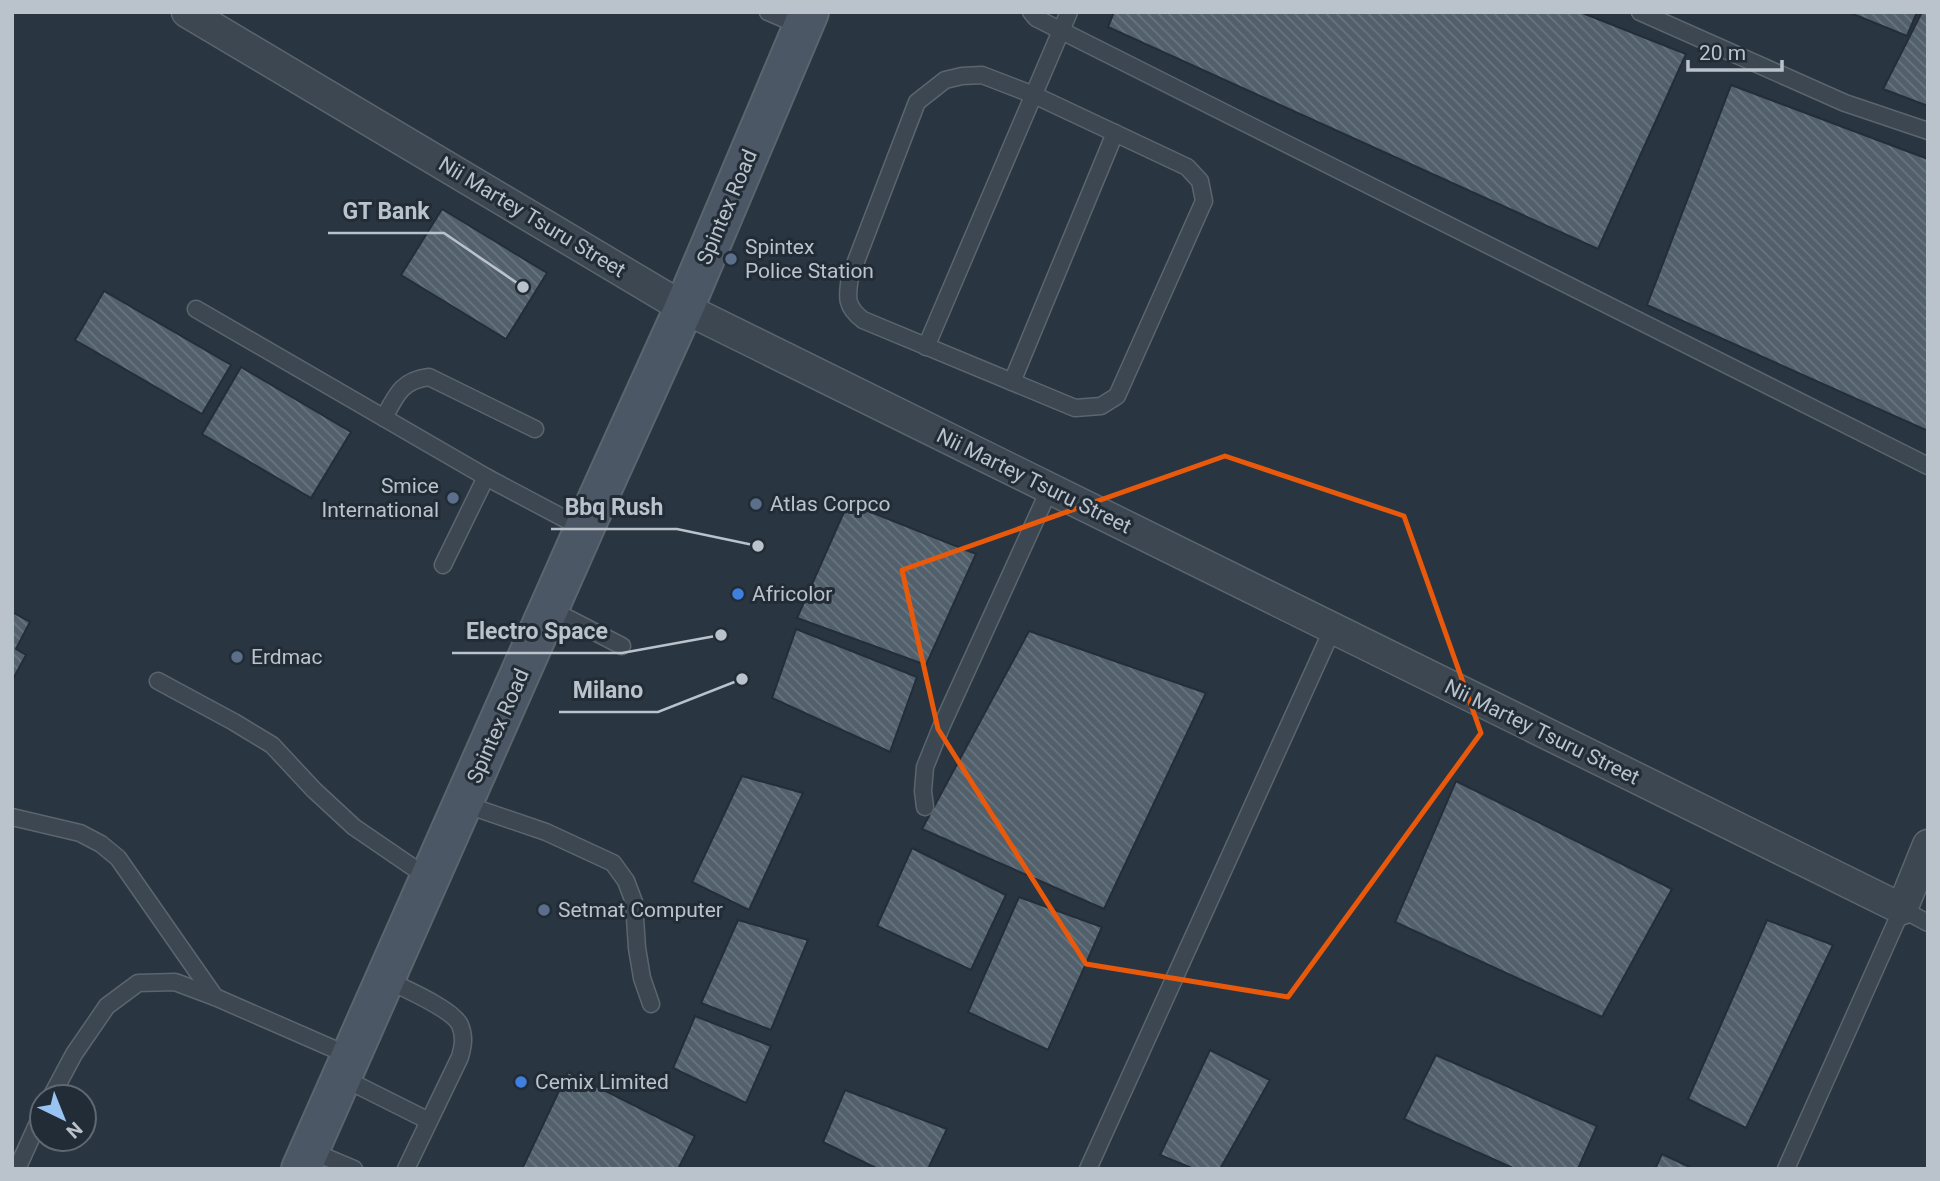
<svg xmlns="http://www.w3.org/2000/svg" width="1940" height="1181" viewBox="0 0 1940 1181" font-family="Roboto,sans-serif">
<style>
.building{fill:url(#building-back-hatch);stroke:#242e38;stroke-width:2}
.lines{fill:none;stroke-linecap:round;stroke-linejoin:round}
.service-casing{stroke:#5b656e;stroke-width:19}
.minor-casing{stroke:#5b656e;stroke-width:33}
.secondary-casing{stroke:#5b656e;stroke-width:42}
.service{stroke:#3d4751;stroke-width:16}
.minor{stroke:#3d4751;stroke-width:30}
.secondary{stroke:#4b5764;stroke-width:38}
.marked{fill:none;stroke:#e8590c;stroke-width:5;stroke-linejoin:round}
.service-dot{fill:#5c6f8a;stroke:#222c36;stroke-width:2.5}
.shop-dot{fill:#3f7fe0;stroke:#222c36;stroke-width:2.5}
.labels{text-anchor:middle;stroke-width:6;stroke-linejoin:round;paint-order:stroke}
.street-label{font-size:21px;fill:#bac2cb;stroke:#222c36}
.poi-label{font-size:21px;fill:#bac2cb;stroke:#222c36;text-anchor:start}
.leader{fill:none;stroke:#bac2cb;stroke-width:2.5}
.callout-dot{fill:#bac2cb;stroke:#222c36;stroke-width:2.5}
.callout-label{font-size:23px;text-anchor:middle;font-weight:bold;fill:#bac2cb;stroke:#222c36;stroke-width:6;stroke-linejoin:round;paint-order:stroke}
</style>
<defs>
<pattern id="building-back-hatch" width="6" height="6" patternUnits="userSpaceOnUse" patternTransform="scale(1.75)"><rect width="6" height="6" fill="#52606c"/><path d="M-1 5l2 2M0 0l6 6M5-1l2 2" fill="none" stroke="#697580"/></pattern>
</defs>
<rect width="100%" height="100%" fill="#293541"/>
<g class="building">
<path d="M1114 12H1580L1686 54 1598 249 1108 27Z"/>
<path d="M1848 12H1917L1907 36Z"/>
<path d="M1922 12H1928V106L1883 89Z"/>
<path d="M1731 85 1928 159V431L1647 305Z"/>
<path d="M442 209 547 273 506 339 401 275Z"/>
<path d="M104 291 231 365 202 414 75 340Z"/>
<path d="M241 367 351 432 311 498 202 434Z"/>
<path d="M848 503 976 554 926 665 797 618Z"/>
<path d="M12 612 30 622 16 649 26 655 12 681Z"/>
<path d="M796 629 917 677 890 752 772 698Z"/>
<path d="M1029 631 1206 693 1104 909 922 829Z"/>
<path d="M742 776 803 793 749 910 692 882Z"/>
<path d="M1456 781 1672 889 1602 1017 1395 922Z"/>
<path d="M912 848 1006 895 971 970 877 926Z"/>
<path d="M1019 897 1102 927 1048 1050 968 1012Z"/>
<path d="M738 920 808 940 771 1030 701 1003Z"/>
<path d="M1767 920 1833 945 1746 1128 1688 1099Z"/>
<path d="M695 1016 771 1046 746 1103 673 1068Z"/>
<path d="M1210 1050 1270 1080 1220 1169H1194L1160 1155Z"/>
<path d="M1436 1055 1597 1126 1578 1169H1515L1404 1119Z"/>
<path d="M568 1072 695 1136 678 1169H522Z"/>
<path d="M845 1090 947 1129 928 1169H878L823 1142Z"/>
<path d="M1662 1154 1694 1169H1655Z"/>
</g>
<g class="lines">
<g class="service-casing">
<g id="service">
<path d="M768 12 803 27"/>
<path d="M1031 12 1036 18 1928 466"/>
<path d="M1640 12 1845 103 1928 131"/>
<path d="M982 75 1034 95 1187 167 1200 181 1204 201 1117 396 1101 406 1075 408 863 320C845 306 847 297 850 277L917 102 945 80 962 76Z"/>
<path d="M196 309 486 477 584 529"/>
<path d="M926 347 1069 12"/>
<path d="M1012 382 1115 133"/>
<path d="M384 418C396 395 402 380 429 377L535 429"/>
<path d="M443 565 486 477"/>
<path d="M550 609 622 646"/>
<path d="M158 681 234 722 272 745 314 790 354 827 430 879"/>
<path d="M464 804 546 832 613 863 626 881 634 902 637 948 642 978 651 1004"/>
<path d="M925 807 923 791 925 767 942 725 1050 488"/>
<path d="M12 817 80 833 101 844 118 858 215 997"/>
<path d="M385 979C403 988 453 1009 460 1025 465 1037 463 1046 460 1057L406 1169"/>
<path d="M341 1077 429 1121"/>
<path d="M51 1097 74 1054 107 1006 138 983 175 982 215 997 350 1056"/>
<path d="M309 1150 354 1169"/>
<path d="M17 1169 42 1114"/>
<path d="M1088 1169 1333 628"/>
<path d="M1786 1169 1902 909 1928 923"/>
</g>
</g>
<g class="minor-casing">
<path id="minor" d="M187 12 684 308 1902 909 1928 845"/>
</g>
<g class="secondary-casing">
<path id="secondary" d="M301 1169 584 529 684 308 809 12"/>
</g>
<use href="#service" class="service"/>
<use href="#minor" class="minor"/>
<use href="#secondary" class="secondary"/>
</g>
<path class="marked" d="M1225 456 1404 516 1481 733 1288 997 1086 964 938 729 902 570Z"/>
<g class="service-dot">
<circle cx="731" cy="259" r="7"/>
<circle cx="453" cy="498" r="7"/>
<circle cx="756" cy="504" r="7"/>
<circle cx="237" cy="657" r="7"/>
<circle cx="544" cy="910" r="7"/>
</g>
<g class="shop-dot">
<circle cx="738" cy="594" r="7"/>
<circle cx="521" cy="1082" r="7"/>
</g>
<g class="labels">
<g class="street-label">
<text transform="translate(727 207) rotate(-67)" y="7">Spintex Road</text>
<text transform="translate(532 217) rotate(31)" y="7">Nii Martey Tsuru Street</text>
<text transform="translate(1034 481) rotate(26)" y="7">Nii Martey Tsuru Street</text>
<text transform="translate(498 726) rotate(-66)" y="7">Spintex Road</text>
<text transform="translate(1542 732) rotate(26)" y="7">Nii Martey Tsuru Street</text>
</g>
<g class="poi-label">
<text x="745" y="254">Spintex<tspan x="745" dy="24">Police Station</tspan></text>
<text x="439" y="493" text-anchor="end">Smice<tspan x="439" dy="24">International</tspan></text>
<text x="770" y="511">Atlas Corpco</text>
<text x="752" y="601">Africolor</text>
<text x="251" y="664">Erdmac</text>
<text x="558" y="917">Setmat Computer</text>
<text x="535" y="1089">Cemix Limited</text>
</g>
</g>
<path class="leader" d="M523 287L444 233H328M758 546L677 529H551M721 635L622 653H452M742 679L658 712H559"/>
<g class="callout-dot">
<circle cx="523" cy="287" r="7"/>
<circle cx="758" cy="546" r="7"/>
<circle cx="721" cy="635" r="7"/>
<circle cx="742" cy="679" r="7"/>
</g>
<g class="callout-label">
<text x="386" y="219">GT Bank</text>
<text x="614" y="515">Bbq Rush</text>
<text x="537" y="639">Electro Space</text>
<text x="608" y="698">Milano</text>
</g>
<rect width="1940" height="1181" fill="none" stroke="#bac2cb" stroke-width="28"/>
<g transform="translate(63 1118) rotate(137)"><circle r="33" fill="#222c36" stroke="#5f6872" stroke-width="2"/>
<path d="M0-5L12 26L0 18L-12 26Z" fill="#99c3f1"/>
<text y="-10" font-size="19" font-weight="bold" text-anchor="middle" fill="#bac2cb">N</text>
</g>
<path d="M1688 60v10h94v-10" fill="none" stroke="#bac2cb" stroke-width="3.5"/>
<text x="1699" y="60" font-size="21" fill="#bac2cb" stroke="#222c36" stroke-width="5" paint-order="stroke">20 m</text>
</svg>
